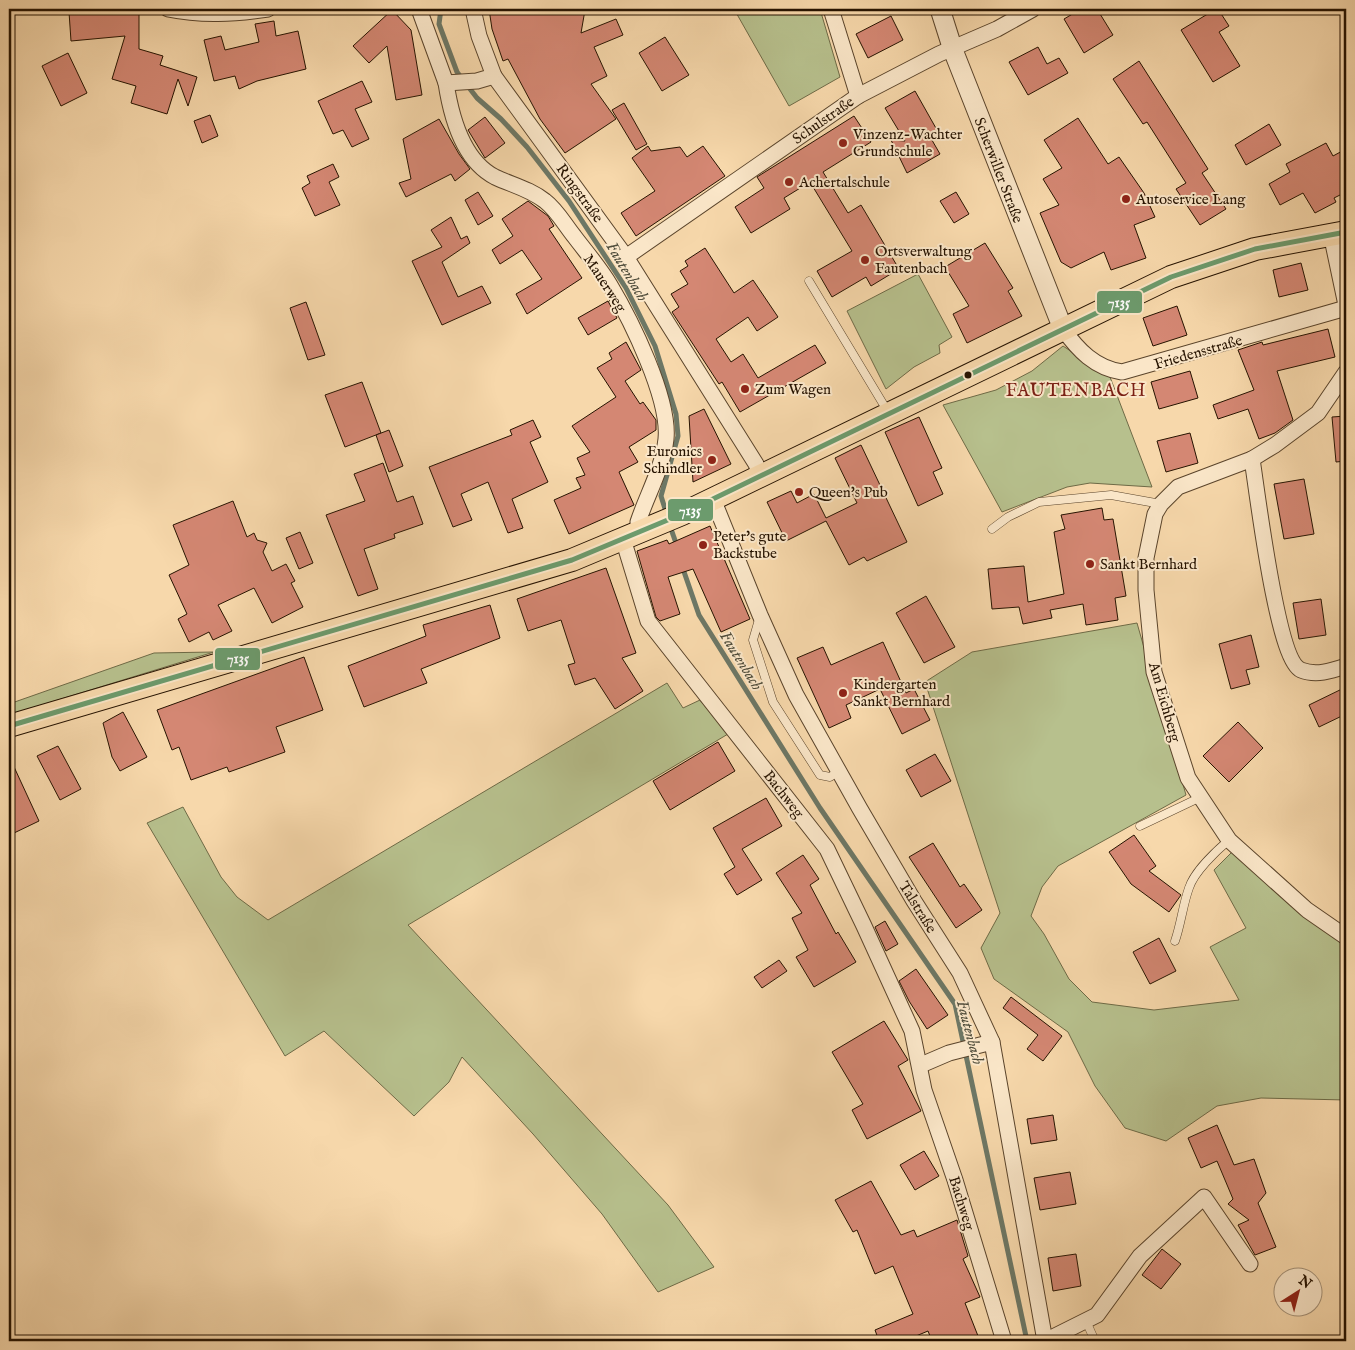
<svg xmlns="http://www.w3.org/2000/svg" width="1355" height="1350" viewBox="0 0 1355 1350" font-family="'IM FELL English',serif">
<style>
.green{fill:#b7c08d;stroke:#6e6a46}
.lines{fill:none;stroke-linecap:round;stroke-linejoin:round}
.stream{stroke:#6d7765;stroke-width:5}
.building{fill:#d48773;stroke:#261300}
.service-casing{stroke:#5a442b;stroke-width:9}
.minor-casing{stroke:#5a442b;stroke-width:17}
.tertiary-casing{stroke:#5a442b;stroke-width:21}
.primary-casing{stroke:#261300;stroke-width:24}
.service{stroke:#fae6c8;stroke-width:8}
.minor{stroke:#fae6c8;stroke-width:15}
.tertiary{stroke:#fae6c8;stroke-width:19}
.primary{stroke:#f7d8ab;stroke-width:22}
.bus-1-casing{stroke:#fae6c8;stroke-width:9}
.bus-1{stroke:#6c9b6d;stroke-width:5}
.poi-dot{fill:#8f2418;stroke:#fae6c8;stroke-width:2}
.bus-dot{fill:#261300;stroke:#fae6c8;stroke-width:2}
.labels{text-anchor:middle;stroke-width:4;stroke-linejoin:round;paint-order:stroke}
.street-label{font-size:15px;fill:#261300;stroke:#fae6c8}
.poi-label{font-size:15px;fill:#261300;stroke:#fae6c8;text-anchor:start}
.water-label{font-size:16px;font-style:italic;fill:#504d3b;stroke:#fae6c8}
.quarter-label{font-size:18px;letter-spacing:1px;fill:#7a1f14;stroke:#fae6c8}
.line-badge{stroke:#fae6c8;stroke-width:2}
.badge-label{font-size:14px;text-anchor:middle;font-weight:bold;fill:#fff}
</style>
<rect width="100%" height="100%" fill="#f7d8ab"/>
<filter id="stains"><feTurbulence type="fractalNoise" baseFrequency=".004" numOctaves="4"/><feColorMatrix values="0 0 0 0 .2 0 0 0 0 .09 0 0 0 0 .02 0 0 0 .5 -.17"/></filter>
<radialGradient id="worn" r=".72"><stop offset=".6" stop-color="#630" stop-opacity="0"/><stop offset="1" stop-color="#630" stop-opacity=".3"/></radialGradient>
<g class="green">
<path d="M734 9H820L840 77 789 106Z"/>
<path d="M918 274 952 337 939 345 940 353 914 367 886 389 847 311Z"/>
<path d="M1063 346 1110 377 1152 487 1090 483 1067 487 1002 512 943 405 996 390 1032 371Z"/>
<path d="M1137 623 1186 795 1058 866 1042 887 1031 916 1044 934 1069 979 1092 1002 1154 1010 1239 1000 1210 947 1246 928 1214 870 1234 850 1346 941V1100L1261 1098 1217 1106 1166 1141 1125 1128 1095 1086 1068 1032 994 979 981 948 1000 913 925 682 972 652Z"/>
<path d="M214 652 9 715V704L154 653Z"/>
<path d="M667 683 683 708 700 700 728 734 408 925 668 1205 714 1267 658 1292 602 1214 533 1134 462 1057 449 1082 414 1116 324 1031 285 1056 147 823 183 807 221 877 237 897 268 920Z"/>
</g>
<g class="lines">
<g class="stream">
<path d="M441 9 439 24 457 72 477 98 501 119 527 147 569 201 626 288 655 346 676 414 678 436 661 496 667 515"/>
<path d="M670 526 677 546"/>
<path d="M682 566 699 615 820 808 955 1004 1027 1341"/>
</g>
</g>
<g class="building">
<path d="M110 9H139V49L163 56 160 65 197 77 188 106 178 79 167 114 131 103 136 86 112 79 125 36 71 41 69 12Z"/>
<path d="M489 9 585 10 581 33 616 19 623 35 594 47 607 76 591 84 616 119 565 153 540 119 508 59 503 61 492 29Z"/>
<path d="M1081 9H1097L1113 35 1084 53 1064 19Z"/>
<path d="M1216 9H1218L1229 26 1219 32 1240 66 1213 82 1181 30Z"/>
<path d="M392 10 411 30 422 95 396 100 387 46 369 63 353 46Z"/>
<path d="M891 16 903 40 868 58 856 34Z"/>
<path d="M274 21 276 36 298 31 306 69 257 81 239 89 235 76 214 81 204 40 221 36 225 50 259 42 255 24Z"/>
<path d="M665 37 689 75 662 91 639 53Z"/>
<path d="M1038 47 1047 64 1059 58 1068 73 1028 95 1009 62Z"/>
<path d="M68 53 87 93 61 106 42 66Z"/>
<path d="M1139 61 1208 169 1202 173 1226 209 1200 225 1176 189 1186 183 1147 122 1143 124 1113 79Z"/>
<path d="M362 81 372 102 355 109 369 139 352 147 343 130 333 134 318 101Z"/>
<path d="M915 91 937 130 929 135 940 154 907 173 891 140 905 141 885 108Z"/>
<path d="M624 103 647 144 636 150 612 110Z"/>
<path d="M210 115 218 136 202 143 194 121Z"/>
<path d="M854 116 871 142 823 172 848 213 861 205 899 269 871 286 866 277 832 297 817 271 852 251 810 182 784 198 790 209 751 233 735 207 764 188 757 177Z"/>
<path d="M485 117 505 143 485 158 468 130Z"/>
<path d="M1078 118 1108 164 1119 157 1144 193 1155 217 1134 225 1146 258 1111 270 1104 252 1071 268 1061 262 1040 213 1059 205 1043 179 1062 168 1044 140Z"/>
<path d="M439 119 459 154 470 169 455 181 451 174 406 197 399 183 411 179 403 139Z"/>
<path d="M1269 124 1281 145 1246 165 1235 145Z"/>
<path d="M1326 143 1333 156 1346 149V192L1334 198 1336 202 1315 213 1303 193 1280 205 1269 184 1290 172 1286 164Z"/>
<path d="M648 146 651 151 680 147 687 157 703 146 725 176 636 236 621 213 655 191 632 158Z"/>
<path d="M333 164 339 177 329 182 340 205 315 216 302 188 310 183 307 176Z"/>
<path d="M478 192 493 216 478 225 465 200Z"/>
<path d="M956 192 969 214 954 223 940 201Z"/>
<path d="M528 201 548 216 554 226 549 229 582 278 527 314 516 294 542 279 522 250 500 264 492 250 513 236 502 219Z"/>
<path d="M451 217 461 239 467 236 470 243 442 262 458 297 482 286 491 303 442 325 412 261 442 247 431 230Z"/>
<path d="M985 243 1013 288 1008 291 1022 316 967 343 953 314 969 306 945 267Z"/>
<path d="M705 248 734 293 753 280 778 317 757 331 748 317 716 339 731 362 743 354 758 378 815 345 826 363 740 412 722 382 719 384 672 312 679 307 671 294 688 284 680 271 688 266 685 261Z"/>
<path d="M1301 263 1308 290 1279 297 1273 270Z"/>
<path d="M608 301 617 318 588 335 578 318Z"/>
<path d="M306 302 325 355 308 360 290 308Z"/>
<path d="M1177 306 1187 335 1153 346 1143 318Z"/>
<path d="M1328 329 1335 357 1277 371 1293 420 1275 433 1259 439 1248 409 1218 419 1213 405 1254 390 1238 350 1262 342 1263 345Z"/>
<path d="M626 342 641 370 625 381 640 404 643 402 656 420V430L629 447 638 462 619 472 634 505 569 534 554 500 581 488 576 478 585 475 577 458 590 452 572 426 616 397 597 368 612 359 609 353Z"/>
<path d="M1190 371 1198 398 1159 409 1151 382Z"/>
<path d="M362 382 381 433 345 447 325 395Z"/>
<path d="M704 409 731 464 693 482 689 416Z"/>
<path d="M1346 416V461L1336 462 1332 417Z"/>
<path d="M919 417 942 468 933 472 943 494 918 506 885 432Z"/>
<path d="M533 420 541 437 530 442 548 482 512 499 523 528 508 533 488 482 461 494 472 520 453 527 429 467 512 435 510 430Z"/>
<path d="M389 430 403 466 389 472 376 435Z"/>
<path d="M1190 433 1198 463 1166 472 1157 441Z"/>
<path d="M861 445 907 542 867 561 864 557 849 565 826 521 786 541 767 502 791 491 797 503 814 494 826 518 857 503 835 458Z"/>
<path d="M383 463 397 502 413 496 423 524 394 534 395 538 364 549 378 589 358 596 326 515 365 501 354 474Z"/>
<path d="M1304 479 1314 534 1284 539 1274 484Z"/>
<path d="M233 501 247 537 254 533 257 540 267 543 263 552 272 571 286 564 295 581 291 583 303 607 272 623 254 588 218 605 232 631 213 640 209 632 189 642 178 619 187 614 169 575 189 565 173 525Z"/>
<path d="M1102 508 1104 520 1113 519 1126 596 1115 598 1118 620 1086 625 1083 604 1050 610 1052 618 1023 624 1019 607 992 609 988 569 1024 566 1028 602 1064 594 1054 532 1065 529 1061 515Z"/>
<path d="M710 526 750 619 721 632 693 569 668 577 680 614 660 621 656 617 637 551 667 540 669 544Z"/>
<path d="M300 532 313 563 299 569 286 538Z"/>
<path d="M606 568 636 653 622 658 643 691 615 709 595 678 575 685 568 665 575 663 561 620 528 631 517 599Z"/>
<path d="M926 596 955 647 924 663 896 613Z"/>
<path d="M1321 599 1326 635 1299 639 1293 603Z"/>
<path d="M490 605 500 638 421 669 427 683 364 707 348 666 426 636 423 625Z"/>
<path d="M1251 635 1259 667 1246 670 1250 684 1231 689 1219 644Z"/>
<path d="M883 642 906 693 914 689 930 720 902 734 880 689 846 705 851 718 829 728 797 658 823 647 831 665Z"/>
<path d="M304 657 323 710 276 727 285 752 229 772 227 767 191 780 179 747 172 750 157 710Z"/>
<path d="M1346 687V714L1319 727 1309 705Z"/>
<path d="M123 712 147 757 120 771 112 757 103 723Z"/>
<path d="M1238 722 1263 748 1229 782 1203 756Z"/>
<path d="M718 742 735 771 670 810 653 781Z"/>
<path d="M58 746 81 789 60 800 37 756Z"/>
<path d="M935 754 951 781 921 797 906 770Z"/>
<path d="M9 756 39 821 14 833 9 822Z"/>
<path d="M766 798 782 826 742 849 762 880 737 895 724 874 735 867 713 828Z"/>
<path d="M1134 835 1156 866 1149 871 1181 895 1169 912 1131 884 1109 852Z"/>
<path d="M933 843 960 887 964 884 982 910 956 928 909 857Z"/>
<path d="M803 855 819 879 810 885 836 934 838 932 856 962 814 987 796 957 808 950 792 918 802 913 776 873Z"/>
<path d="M885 921 898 944 886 951 875 927Z"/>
<path d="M1159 938 1176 971 1150 984 1133 952Z"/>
<path d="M779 960 787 971 762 988 754 977Z"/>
<path d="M916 969 948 1015 927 1029 909 1001 899 981Z"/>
<path d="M1011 997 1062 1036 1043 1061 1027 1049 1038 1035 1003 1008Z"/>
<path d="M884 1021 908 1060 898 1066 921 1111 867 1139 852 1110 863 1104 832 1052Z"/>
<path d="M1053 1115 1057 1140 1031 1144 1027 1119Z"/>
<path d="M1217 1125 1234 1165 1254 1159 1266 1193 1258 1203 1276 1247 1255 1255 1238 1225 1249 1220 1228 1204 1233 1199 1217 1161 1201 1168 1188 1138Z"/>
<path d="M924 1151 939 1176 915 1190 900 1165Z"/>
<path d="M1070 1172 1076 1204 1040 1210 1034 1178Z"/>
<path d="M871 1181 901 1235 914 1230 917 1237 957 1220 968 1256 963 1259 980 1297 965 1303 980 1341H932L928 1331 904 1341H879L875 1330 913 1314 893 1266 875 1274 857 1230 853 1232 835 1200Z"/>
<path d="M1162 1249 1181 1264 1161 1289 1142 1275Z"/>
<path d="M1076 1254 1081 1286 1053 1291 1048 1258Z"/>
</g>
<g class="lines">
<g class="service-casing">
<g id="service">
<path d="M809 281 888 412"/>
<path d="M992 529 1008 517 1039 502 1111 495 1161 504"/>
<path d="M760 616 753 640 773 702 820 775 830 777 839 771"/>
<path d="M1140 826 1201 797"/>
<path d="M1175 941C1181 924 1183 904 1189 888 1194 872 1216 851 1229 840"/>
<path d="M1086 1321 1095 1341"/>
</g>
</g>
<g class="minor-casing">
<g id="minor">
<path d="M168 9C202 16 234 14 268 9"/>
<path d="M419 9 446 83"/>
<path d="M473 9 479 36 494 76 626 257 756 464 760 476"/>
<path d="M831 9 858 96"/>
<path d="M494 76 477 81 446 83C451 116 462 160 495 177 512 185 530 189 545 201 557 210 565 225 574 236 586 252 600 268 610 285 631 320 670 399 666 439 663 467 647 495 638 522L641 531"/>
<path d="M1331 234 1346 305"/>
<path d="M626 257 858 96 939 54 997 29 1033 9"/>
<path d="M1063 329C1078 350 1095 368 1122 372L1346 308"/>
<path d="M1346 372 1318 413 1275 445 1252 459 1178 487 1161 504 1155 514 1146 558V590L1154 672 1188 778 1229 840 1307 910 1346 937"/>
<path d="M1252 459C1257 490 1277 660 1301 670 1316 676 1331 671 1346 666"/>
<path d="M713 499 760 615 796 695 860 809 914 901 960 973 992 1042 1045 1341"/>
<path d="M623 539 648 621 827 849 864 926 912 1031 924 1090 955 1180 1004 1341"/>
<path d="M921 1065 949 1053 992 1042"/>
<path d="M1045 1341 1097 1315 1140 1256 1204 1197 1250 1264"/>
</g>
</g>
<g class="tertiary-casing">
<path id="tertiary" d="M940 9 953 50 1063 329"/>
</g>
<g class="primary-casing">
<path id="primary" d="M9 726 572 560 682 514 1171 277 1255 249 1346 232"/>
</g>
<use href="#service" class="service"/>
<use href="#minor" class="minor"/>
<use href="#tertiary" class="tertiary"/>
<use href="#primary" class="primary"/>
<g class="bus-1-casing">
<path id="bus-1" d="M9 726 572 560 682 514 1171 277 1255 249 1346 232"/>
</g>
<use href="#bus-1" class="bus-1"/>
</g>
<g class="poi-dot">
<circle cx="843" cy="143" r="5"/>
<circle cx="789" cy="182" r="5"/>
<circle cx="1126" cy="199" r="5"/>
<circle cx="865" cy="260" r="5"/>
<circle cx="745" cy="389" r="5"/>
<circle cx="712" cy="460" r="5"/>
<circle cx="799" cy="492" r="5"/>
<circle cx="703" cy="545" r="5"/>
<circle cx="1090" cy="564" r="5"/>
<circle cx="843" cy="693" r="5"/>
</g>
<circle class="bus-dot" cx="968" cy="375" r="4.5"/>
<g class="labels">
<g class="street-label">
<text transform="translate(823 120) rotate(-35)" y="5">Schulstraße</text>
<text transform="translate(999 170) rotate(69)" y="5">Scherwiller Straße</text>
<text transform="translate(580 193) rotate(54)" y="5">Ringstraße</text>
<text transform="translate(605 283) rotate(57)" y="5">Mauerweg</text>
<text transform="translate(1198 352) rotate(-16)" y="5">Friedensstraße</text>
<text transform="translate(1165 702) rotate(74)" y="5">Am Eichberg</text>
<text transform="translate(784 794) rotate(52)" y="5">Bachweg</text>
<text transform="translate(918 907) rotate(58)" y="5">Talstraße</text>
<text transform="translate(962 1203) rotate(73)" y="5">Bachweg</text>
</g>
<g class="poi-label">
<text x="853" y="139">Vinzenz-Wachter<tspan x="853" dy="17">Grundschule</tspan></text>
<text x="799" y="187">Achertalschule</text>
<text x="1136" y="204">Autoservice Lang</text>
<text x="875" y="256">Ortsverwaltung<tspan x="875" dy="17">Fautenbach</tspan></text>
<text x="755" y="394">Zum Wagen</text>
<text x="702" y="456" text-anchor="end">Euronics<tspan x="702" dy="17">Schindler</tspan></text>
<text x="809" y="497">Queen's Pub</text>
<text x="713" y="541">Peter's gute<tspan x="713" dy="17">Backstube</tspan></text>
<text x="1100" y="569">Sankt Bernhard</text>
<text x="853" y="689">Kindergarten<tspan x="853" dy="17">Sankt Bernhard</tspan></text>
</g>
<g class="water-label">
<text transform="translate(628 271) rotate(59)" y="6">Fautenbach</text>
<text transform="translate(742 660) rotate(58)" y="6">Fautenbach</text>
<text transform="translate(971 1032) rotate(75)" y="6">Fautenbach</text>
</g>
<g class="quarter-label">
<text x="1076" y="396">FAUTENBACH</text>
</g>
</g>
<g class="line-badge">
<rect x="1096" y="290" width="47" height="24" rx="5" fill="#6c9b6d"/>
<rect x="667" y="498" width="47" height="24" rx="5" fill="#6c9b6d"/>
<rect x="214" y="647" width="47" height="24" rx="5" fill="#6c9b6d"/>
</g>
<g class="badge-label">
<text x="1119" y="307">7135</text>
<text x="690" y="515">7135</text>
<text x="238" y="663">7135</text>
</g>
<rect width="1355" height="1350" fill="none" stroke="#f7d8ab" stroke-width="30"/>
<rect x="10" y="10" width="1335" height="1330" fill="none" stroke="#261300" stroke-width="2.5"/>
<rect x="15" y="15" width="1325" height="1320" fill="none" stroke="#261300"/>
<g transform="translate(1298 1292) rotate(36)"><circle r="24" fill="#fae6c8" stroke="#a59278"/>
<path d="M0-4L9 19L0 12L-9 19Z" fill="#8f2418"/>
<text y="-8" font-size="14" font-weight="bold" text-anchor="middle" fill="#261300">N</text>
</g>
<rect width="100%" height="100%" filter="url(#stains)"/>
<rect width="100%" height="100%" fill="url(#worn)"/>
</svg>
